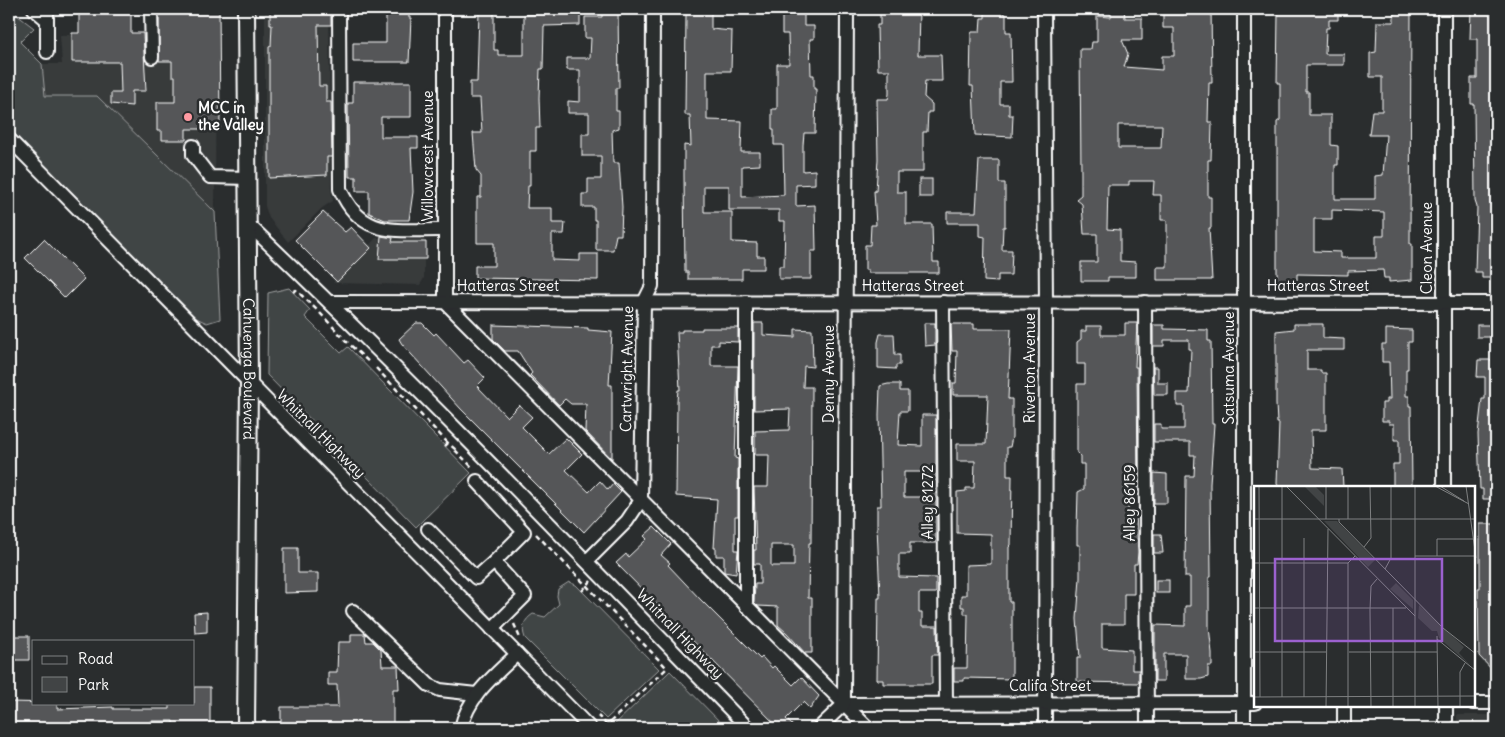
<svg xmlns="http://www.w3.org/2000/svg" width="1505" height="737" viewBox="0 0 1505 737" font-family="Delius,sans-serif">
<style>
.built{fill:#373a3b}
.green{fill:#414445;stroke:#a0a2a2}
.building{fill:#555758;stroke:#fff;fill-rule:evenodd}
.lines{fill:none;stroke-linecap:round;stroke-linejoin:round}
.minor-casing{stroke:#fff;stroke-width:16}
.major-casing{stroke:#fff;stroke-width:20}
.path{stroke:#fff;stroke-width:2.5;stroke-dasharray:5 4;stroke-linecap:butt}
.minor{stroke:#2a2d2e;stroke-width:12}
.major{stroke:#2a2d2e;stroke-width:16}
.poi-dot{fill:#ff9aa2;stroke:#2a2d2e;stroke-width:2}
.labels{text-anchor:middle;stroke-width:5;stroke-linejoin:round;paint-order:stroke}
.poi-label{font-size:15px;font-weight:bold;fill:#fff;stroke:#2a2d2e;text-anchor:start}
.street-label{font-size:15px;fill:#fff;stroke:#2a2d2e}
.inset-road{fill:none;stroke:#7f8182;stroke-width:1}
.view{fill:#9c61cf;fill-opacity:0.15;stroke:#9c61cf;stroke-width:2.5}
.inset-edge{fill:none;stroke:#fff;stroke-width:2.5}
</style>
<rect width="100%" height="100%" fill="#2a2d2e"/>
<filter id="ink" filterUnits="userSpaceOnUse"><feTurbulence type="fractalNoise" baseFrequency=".02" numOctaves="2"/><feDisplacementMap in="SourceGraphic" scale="10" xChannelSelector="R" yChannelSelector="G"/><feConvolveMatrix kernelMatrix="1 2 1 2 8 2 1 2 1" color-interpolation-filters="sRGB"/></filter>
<g filter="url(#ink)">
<g class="built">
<path d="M154 9H216L215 212 97 96H45L42 64H62L60 35 153 33Z"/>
<path d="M265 9H329L331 189 333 201 322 208 288 242 269 218 265 206Z"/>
<path d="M376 238H424V278L420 285 333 283Z"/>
<rect x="1457" y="715" width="39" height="13"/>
</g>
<g class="green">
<path d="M9 9 34 28 20 42 42 64 45 96H97L215 212 220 319 207 323 194 317 9 128Z"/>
<path d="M289 288 310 310 305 317 341 353 348 347 471 473 416 527 267 375 268 293Z"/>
<path d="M569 582 576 585 659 669 606 719 525 638C521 627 524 620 533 614L545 617 559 604 557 596 558 589Z"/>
<path d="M670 671 726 728H611Z"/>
</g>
<g class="building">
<path d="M115 9H131V33H143L146 91H132V106L111 104V93H121L120 62H72V33H79V10Z"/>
<path d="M159 9H219L220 129H186V140H162V131H157V102H175V76H172V61H159Z"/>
<path d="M552 9 580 10V25L544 26 543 69H540L539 98 540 128H536V151H530V186H528L527 208H552V223H565L564 234H552V260L580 261V254H598V280L475 278V266H494V243H477V197H481V176L476 170 473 133H482L480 98H470V82H477L479 12H494V50H498V55H524V15L552 14Z"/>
<path d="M602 9H618L619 88H616V111H619V128L612 130 613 163H619L622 207 621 235H616L613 250H596V220H594V207H582V194H588V179H601V156H582V134H589V113H568V101L580 102V70H567V58H590L591 38H585V17H602Z"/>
<path d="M690 9H711V29L732 31 731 71H707V120L742 121 741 152H760V165L742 166V197L784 195 783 145H774V129H772V109H777V64H789L788 34H782V14H804V26H814V39H810L811 75H814V89H816L815 133H804L803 145V171L815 170V184L796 185V206L815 205 816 251H811V279H779V266H784L785 221H779V210H729V186H704V212H732V242L757 243V256H764V269H742V279H688V272H685L684 175V145L691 146 690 115H685L686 14H690Z"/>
<path d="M880 9H919L918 55H941L942 81H925L924 97 932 104V112H928L927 132H923V172H897V192H906V224H932L933 262H939V273H868V270H865V245H870L871 225H876L874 191H876L878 159 877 99H888L889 94V70H878L877 25H880Z"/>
<path d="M985 9H1003V14H1006V32H1011L1012 82H1000V104H1009V115H1013L1012 137 975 135 973 86H970L971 34 972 32H980L981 18H985Z"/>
<path d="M1111 9H1124L1125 18H1142V40H1122L1128 54 1124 67 1162 70V56H1174V28H1163V15H1184V9H1211L1212 83H1209L1208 122H1212L1211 160H1208V197H1211V228H1209L1212 280H1157V267H1167V220H1161V195H1153L1154 181H1129V185H1108L1107 229 1120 230V261L1136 262V277H1108V281H1081V262H1097V234H1084L1082 204 1076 199 1081 195V174L1080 49H1091L1092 42H1097V16L1111 17ZM1118 125H1162L1161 148H1118Z"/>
<path d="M1284 9H1338V20H1329V28H1326L1325 54H1344V65H1306V92H1309V115H1331V145L1338 146V165H1335V199H1375V176L1383 175 1386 135H1369L1372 111H1382V77H1370V53L1376 52 1377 22H1394V9H1411L1410 244H1412V280L1389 282V278H1384L1383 270 1348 271V275L1297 274V280H1277V122L1280 120V83H1277L1278 14ZM1332 210 1384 212V236H1376V258H1341V252L1314 251V219H1332Z"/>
<path d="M1471 9H1496V278H1482V272H1475L1477 207 1475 201 1474 104H1471V78H1477V39H1470Z"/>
<path d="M270 11 331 12V25H318L319 86H326V102H331L332 157H327V175L269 178V47L271 46 272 25H270Z"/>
<path d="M386 14H409V18H411L409 62H353V43H386Z"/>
<path d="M353 82H411V117H381V137H418V148H411L413 192 409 220H385L369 213V191H356V177H349L348 103H353Z"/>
<path d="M979 160H999V183H1005V227H1003L1002 250H1012L1011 275H998V282L984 281 985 237 980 236V223H947V212H976Z"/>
<rect x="919" y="179" width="13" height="18"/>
<path d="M323 212 345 232 351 227 371 248 337 282 295 240Z"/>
<path d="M381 236 393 238 392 242H426V259H379Z"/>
<path d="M44 239 84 279 65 298 25 258Z"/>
<path d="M416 323H422L434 335 436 333 464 363 468 360 485 378 477 386 507 417 519 405 532 417 522 427 549 454 566 438 582 454 566 470 589 492 600 481 608 490 613 484 621 492 584 532 461 409 402 344 399 339Z"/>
<path d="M754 323H763V335L795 337V329L812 330 813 367 804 366 803 387H812L811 543H809L808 598H812V653H805L787 633 778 625V607L758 606 754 602 755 584H760V564H754V550H756L754 487H768L769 455H755V431L789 430 790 409 754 410ZM771 545H794V566H771Z"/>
<path d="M924 323H935V345L925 346Z"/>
<path d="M1125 323H1137L1135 367H1137L1138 487 1129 489 1128 512H1136L1138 552 1137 564H1134V594H1124V624H1102V648L1132 650V670H1139V681L1138 683 1077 682V658H1080L1077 619 1080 578V545H1077V529L1078 492 1084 489V464H1080V456L1077 453V384H1085V364H1077V342L1081 339V331H1086V326H1101V335H1125Z"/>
<path d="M951 324H974V329H1011L1008 399H1012V437L1010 447H1007V476H1012L1011 545 1009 547V602H1012V679L964 678V681H954V668H967L968 614H964V607H961V595H966V565L991 564V534L957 533V492L966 491V488H974L975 461H957V444H986L988 395H953V383H956L957 351H952Z"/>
<path d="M1294 324H1323V338L1344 339V350H1307V370H1321V373H1326V430H1311L1312 468 1342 469 1343 487H1279L1277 484 1279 423H1277L1276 404V331L1294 329Z"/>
<path d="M493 325 588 328V330L612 332 609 385H612V459L585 431 586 404H571L565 399 559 405 530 375 532 373 518 351H505L493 339Z"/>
<path d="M1153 325H1164V329L1208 330V341H1211L1212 424H1214L1210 484 1211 577H1209V627L1212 653V666H1208V677L1201 679H1186V654H1164V681H1155V625L1185 626V606H1190V577H1185L1186 476H1194L1195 455H1190V442H1154V424H1161V429H1184V406H1177V393H1189L1191 349H1189V340H1164V346H1153Z"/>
<rect x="1477" y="325" width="19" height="12"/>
<path d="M702 328H738V342L719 341V345H711V366H738L735 458 738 459V516H735V550H738L736 574 724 572V556H716V548H714L717 499 676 496 677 401 678 390H680L677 332H682V330H702Z"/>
<path d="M1386 329 1412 330V342H1408V369H1406V396H1409V406H1411L1412 487H1393V464H1399V440H1394V424H1389V421H1382V403H1387V399H1390L1389 362H1382V344H1386Z"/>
<path d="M880 334H894L895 355H900V365H896V369L878 368V342Z"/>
<path d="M1478 360H1496V401H1494V425H1496V499H1483V489H1480L1478 434 1482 399H1485V377H1477Z"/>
<path d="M1153 367H1158V383H1168V395H1154Z"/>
<path d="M888 384H900V391H908V411H900L898 445 922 446V415H936V543H910V554H899V577L936 578V593H919V613H922V626H937L938 655H932V684H883V680H877L878 598H880L877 525V506H881L879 415 880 386ZM904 472H924V497H904Z"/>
<path d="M1154 473 1167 474V503H1154Z"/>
<path d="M1480 524H1496L1494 568 1496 567V674L1479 656 1478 588H1480Z"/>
<path d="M654 527 671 544 661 555 670 563 668 565 700 599 760 659 762 657 772 668 774 666 793 685 801 677 819 696 810 709 803 702 786 719 795 728H779L616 563 626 554 628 557 647 539 644 536Z"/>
<path d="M1154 534H1161L1163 553H1154Z"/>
<path d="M284 548H298V573H318V592L284 593Z"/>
<rect x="1156" y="580" width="13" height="13"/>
<path d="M207 612V632L195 633 194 613Z"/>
<path d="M351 634H365L366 642H373L381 650 382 666H398L399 689H393V728H281V707H338L337 685H328V672H337L338 642H351Z"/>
<path d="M9 636H29V660H10Z"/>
<path d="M194 687H210V728H173V721H151V728H52V726H9V702L57 703V709L113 707V709H170V703H194Z"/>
</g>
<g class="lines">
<g class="minor-casing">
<g id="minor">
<path d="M34 9 47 20"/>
<path d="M47 9V52"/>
<path d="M151 9 152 57"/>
<path d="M339 9 340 189C362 240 398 229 445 230"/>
<path d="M445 9V302L868 728"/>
<path d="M1044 9 1046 302 1045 728"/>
<path d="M1444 9V487"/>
<path d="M9 139 590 728"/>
<path d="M193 146V155L210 177 248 178"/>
<path d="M248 224C419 387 583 558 748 728"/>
<path d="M330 302 1496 303"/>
<path d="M943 302 946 702"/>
<path d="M1145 302 1147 728"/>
<path d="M477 481 524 532 494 562"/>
<path d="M428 529 476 578 494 562 525 596 492 629"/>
<path d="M587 561 627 521 641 500 644 302 652 286 653 9"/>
<path d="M746 606V302"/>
<path d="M353 611 429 685 440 690 476 694"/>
<path d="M1474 703H1496"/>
<path d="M844 704 1255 703"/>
<path d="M1344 706V728"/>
<path d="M1446 706V728"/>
<path d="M461 728C468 696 494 676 517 654"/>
<path d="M819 728 844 704 847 9"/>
<path d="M1244 728V9"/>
</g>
</g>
<g class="major-casing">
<g id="major">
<path id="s1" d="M246 9 249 382 246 728"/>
</g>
</g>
<g class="path">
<path d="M293 292 296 290 319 312"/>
<path d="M320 313 347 342 370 363"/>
<path d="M376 368 448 443"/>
<path d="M445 446 448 443 456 450"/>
<path d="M455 450 474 469"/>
<path d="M536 534 667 668 607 725 598 716"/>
<path d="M582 591 591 581"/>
<path d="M514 624 520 638"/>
</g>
<use href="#minor" class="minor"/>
<use href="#major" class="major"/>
</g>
</g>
<circle class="poi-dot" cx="188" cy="117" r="5"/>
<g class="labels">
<g class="poi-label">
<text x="198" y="113">MCC in<tspan x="198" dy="17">the Valley</tspan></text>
</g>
<g class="street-label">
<text transform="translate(428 156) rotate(-90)" y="5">Willowcrest Avenue</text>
<text transform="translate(1427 248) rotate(-90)" y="5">Cleon Avenue</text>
<text x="508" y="291">Hatteras Street</text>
<text x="913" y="291">Hatteras Street</text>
<text x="1318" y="291">Hatteras Street</text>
<text transform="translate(1030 368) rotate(-90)" y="5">Riverton Avenue</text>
<text transform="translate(1229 368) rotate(-90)" y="5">Satsuma Avenue</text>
<text dy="5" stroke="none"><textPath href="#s1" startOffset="360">Cahuenga Boulevard</textPath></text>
<text transform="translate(627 369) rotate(-89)" y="5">Cartwright Avenue</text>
<text transform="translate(829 374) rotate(-90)" y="5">Denny Avenue</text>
<text transform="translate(321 434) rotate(45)" y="5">Whitnall Highway</text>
<text transform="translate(928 502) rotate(-90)" y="5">Alley 81272</text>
<text transform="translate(1130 503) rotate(-90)" y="5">Alley 86159</text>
<text transform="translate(680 634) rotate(46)" y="5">Whitnall Highway</text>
<text x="1050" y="691">Califa Street</text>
</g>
</g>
<g transform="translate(1254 486)">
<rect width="221" height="221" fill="#2a2d2e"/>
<path d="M50 0H61L70 9V20ZM70 35H83L121 74 114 81ZM142 97 159 114V123L136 103ZM165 119 210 161 205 167 216 179 185 152 183 145H178L164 132Z" fill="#414445"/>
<path class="inset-road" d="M5 0 6 211M32 0 161 130M72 0V33M94 0V33M181 0 215 18M186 0 210 15M212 0 222 72M0 33H222M85 33V36L189 142 222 168M110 61 117 52 116 0M161 70H221M183 70V53H219M0 77H94M131 83 137 72V0M0 122H152M139 122V221M183 150 184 221M183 153 222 185M0 166H72M95 166H183M0 211 222 210M28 211V0M50 211V52M72 221 74 43M94 221V77L101 70M117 221 116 124 117 100 123 93M161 221V0M206 221V186L211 177"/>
<path class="view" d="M21 73H188V155H21Z"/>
<rect width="221" height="221" class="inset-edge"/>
</g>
<rect width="1505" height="737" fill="none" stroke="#2a2d2e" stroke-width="30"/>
<rect x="15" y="15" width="1475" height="707" fill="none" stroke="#fff" stroke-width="2" filter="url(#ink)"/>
<rect x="32" y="640" width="162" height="65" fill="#2a2d2e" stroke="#7f8182"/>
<rect x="42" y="656" width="25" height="8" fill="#2a2d2e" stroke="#7f8182"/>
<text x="78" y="664" font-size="15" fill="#ffffff">Road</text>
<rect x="42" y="677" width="25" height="15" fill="#414445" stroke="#7f8182"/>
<text x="78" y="690" font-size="15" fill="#ffffff">Park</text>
</svg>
